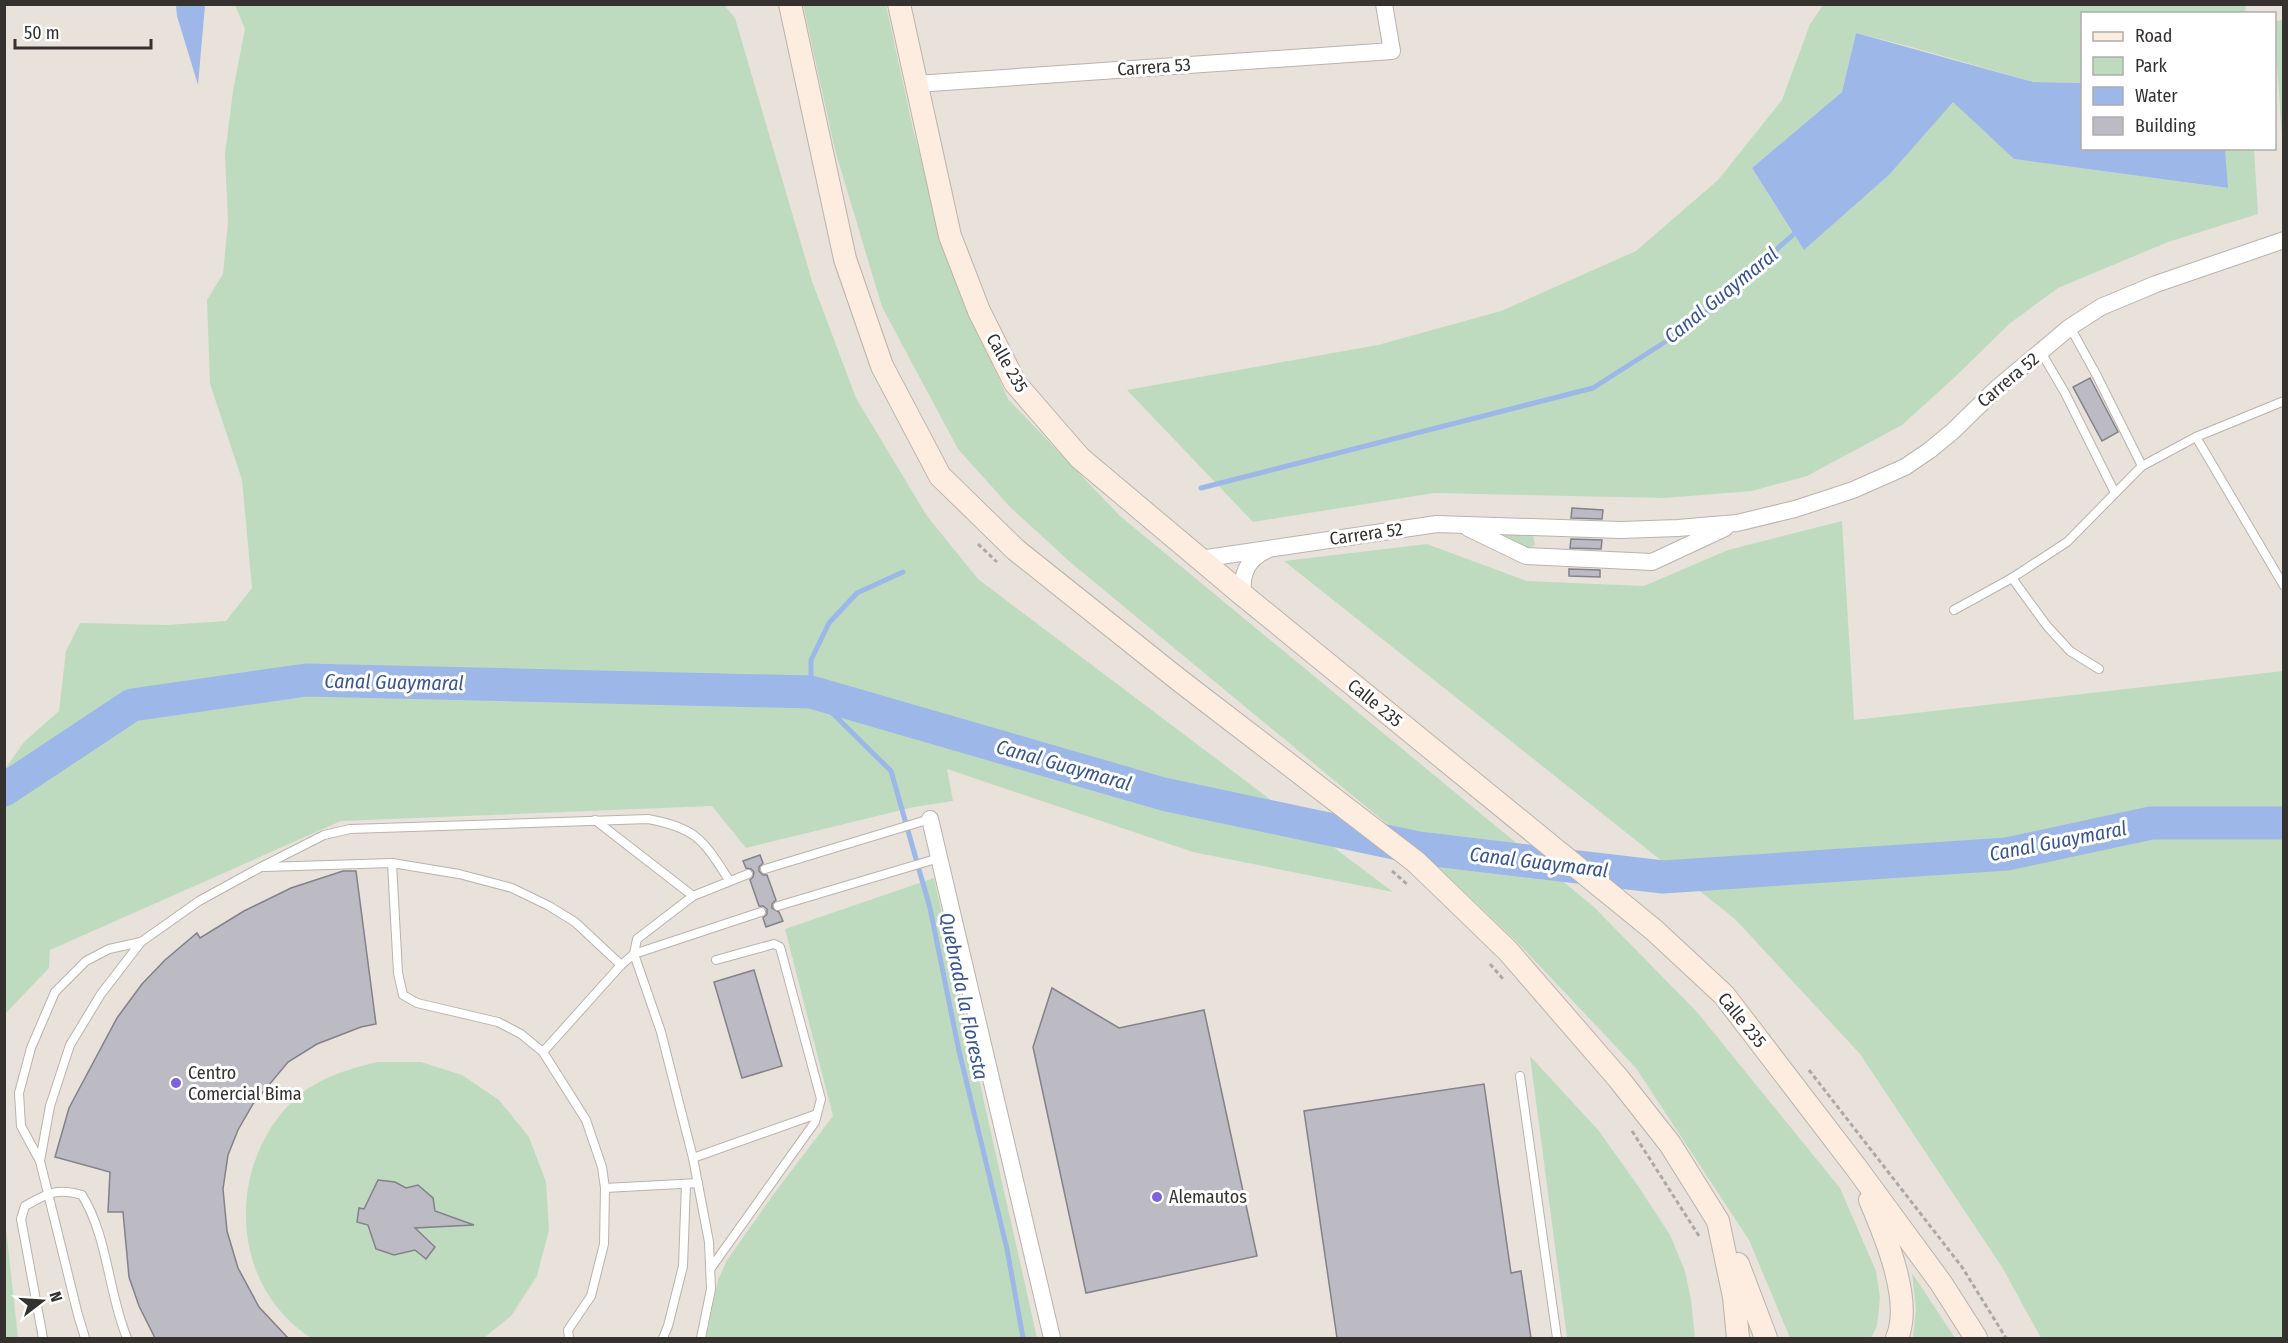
<svg xmlns="http://www.w3.org/2000/svg" width="2288" height="1343" viewBox="0 0 2288 1343" font-family="'Fira Sans Condensed',sans-serif">
<style>
.green{fill:#bfdbbf}
.water{fill:#9db7e8}
.lines{fill:none;stroke-linecap:round;stroke-linejoin:round}
.stream{stroke:#9db7e8;stroke-width:5}
.river{stroke:#9db7e8;stroke-width:33}
.building{fill:#bcbac2;stroke:#838189;stroke-width:1.5}
.service-casing{stroke:#bab3ac;stroke-width:10}
.minor-casing{stroke:#bab3ac;stroke-width:18}
.secondary-casing{stroke:#bab3ac;stroke-width:24}
.path{stroke:#ada8a2;stroke-width:3;stroke-dasharray:4.5 3;stroke-linecap:butt}
.service{stroke:#fff;stroke-width:8}
.minor{stroke:#fff;stroke-width:16}
.secondary{stroke:#fdede1;stroke-width:22}
.poi-dot{fill:#7d62dd;stroke:#fff;stroke-width:2}
.labels{text-anchor:middle;stroke-width:6;stroke-linejoin:round;paint-order:stroke}
.street-label{font-size:18px;fill:#34312f;stroke:#fff}
.poi-label{font-size:18px;fill:#34312f;stroke:#fff;text-anchor:start}
.water-label{font-size:20px;font-style:italic;fill:#385592;stroke:#fff}
</style>
<rect width="100%" height="100%" fill="#e8e2db"/>
<g class="green">
<path d="M235 5H724L735 18 812 281 856 398 927 516 978 579 1393 892 1193 852 947 769 953 801 914 807 746 848 712 806 341 821 50 950 49 968 5 1014V769L24 742 59 711 66 651 80 623 166 625 226 621 252 588 242 480 210 384 207 300 223 274 228 222 225 154 233 91 245 29Z"/>
<path d="M803 5H886L914 133 951 269 1008 399 1120 516 1594 907 1697 1012 1840 1188 1876 1271 1880 1298 1877 1326 1871 1338H1790L1749 1240 1636 1068 1521 946 1433 862 1070 562 1011 508 958 449 882 307 835 150Z"/>
<path d="M1823 5H2245L2246 13 2082 14V83L2033 82 1915 48 1856 33 1842 92 1752 168 1804 250 1889 175 1953 101 2014 159 2227 188 2225 149H2254L2258 214 2168 242 2058 288 2009 324 1955 377 1902 425 1807 476 1752 491 1664 498 1434 493 1253 522 1127 390 1378 345 1501 311 1636 251 1718 180 1782 100 1810 24Z"/>
<path d="M2283 20H2284L2283 152 2274 23 2275 21Z"/>
<path d="M1842 521 1854 720 2283 671V1338H2041L2002 1267 1860 1054 1735 919 1284 561 1427 544 1527 581 1644 586 1728 550Z"/>
<path d="M1496 531 1533 535 1535 545 1526 549Z"/>
<path d="M934 878 1037 1338H706L718 1280 727 1260 776 1191 833 1116 785 929Z"/>
<path d="M1530 1056 1599 1131 1638 1186 1670 1235 1685 1271 1691 1300 1695 1338H1567Z"/>
<path d="M377 1062H421L462 1075 499 1100 529 1137 546 1182 549 1230 537 1276 511 1316 484 1338H311C228 1285 225 1161 298 1096 321 1077 349 1069 377 1062Z"/>
<path d="M5 1220 18 1338H5Z"/>
<path d="M1912 1273 1955 1338H1913L1916 1309Z"/>
</g>
<g class="water">
<path d="M176 5H205L198 85 177 16Z"/>
<path d="M1856 33 2033 82 2082 83V148L2225 149 2228 188 2014 159 1953 102 1889 175 1804 250 1752 168 1842 92Z"/>
</g>
<g class="lines">
<g class="stream">
<path d="M1201 488 1593 388 1690 326 1794 234"/>
<path d="M903 572 857 593 829 623 811 660V692L891 771 930 908 959 1051 1007 1249 1023 1338"/>
</g>
<path class="river" d="M4 790 132 705 306 680 811 692 1163 794 1418 848 1663 877 2007 854 2151 823H2284"/>
</g>
<g class="building">
<path d="M2090 378 2118 432 2102 441 2073 387Z"/>
<path d="M1572 508 1603 510 1602 519 1571 518Z"/>
<path d="M1571 539 1602 540 1601 549 1570 548Z"/>
<path d="M1569 569 1600 570V577L1569 576Z"/>
<path d="M760 855 763 863 759 867V871L763 875H767L776 900 772 904V908L779 912 783 921 766 927 763 918 767 914V909L763 906H759L750 880 753 877 754 872 751 869 746 868 743 861Z"/>
<path d="M343 871H356L376 1024 361 1027 317 1044 288 1062 253 1104 238 1130 228 1155 223 1189 227 1231 238 1268 259 1307 288 1338H155L139 1306 129 1277 123 1212H108L110 1172 55 1157 69 1108 117 1018 142 984 165 960 197 933 200 938 244 911 291 888Z"/>
<path d="M754 970 782 1066 742 1078 714 982Z"/>
<path d="M1052 988 1119 1028 1204 1010 1257 1256 1086 1293 1033 1047Z"/>
<path d="M1484 1084 1511 1273 1521 1271 1531 1338H1337L1304 1111Z"/>
<path d="M378 1180 395 1182 406 1188 418 1185 433 1198 435 1211 474 1225 415 1228 435 1247 426 1259 415 1250 394 1255 376 1249 368 1225 357 1222 359 1208 364 1209Z"/>
</g>
<g class="lines">
<g class="service-casing">
<g id="service">
<path d="M2070 327 2097 376 2142 466"/>
<path d="M2041 352 2065 393 2115 493"/>
<path d="M2196 437 2284 586"/>
<path d="M2012 578 2047 626 2070 651 2099 669"/>
<path d="M1954 610 2012 578 2067 542 2142 466 2196 437 2284 401"/>
<path d="M595 820 693 896"/>
<path d="M392 863 398 973 403 995 417 1003 498 1022 521 1034 543 1052 586 1120 602 1167 605 1188 604 1244 591 1296 568 1330 569 1338"/>
<path d="M265 867 392 863 459 874 512 888 549 906 575 922 621 965"/>
<path d="M765 869 930 819"/>
<path d="M778 906 939 858"/>
<path d="M543 1052 621 965 634 954 761 912"/>
<path d="M1520 1076 1557 1338"/>
<path d="M693 1158 817 1114 821 1099 780 947 774 944 716 960"/>
<path d="M40 1161 50 1106 70 1045 101 994 141 942 199 901 261 867 324 835 350 829 648 819C697 828 703 840 729 880"/>
<path d="M605 1188 698 1183"/>
<path d="M711 1268 815 1122 817 1114"/>
<path d="M43 1338 21 1219 25 1206C46 1194 57 1187 82 1195 108 1237 108 1292 127 1338"/>
<path d="M85 1338 78 1315 40 1161 21 1126 19 1093 31 1048 55 992 86 961 109 949 141 942"/>
<path d="M663 1338 668 1326 683 1266 686 1184"/>
<path d="M701 1338 711 1289 709 1242 693 1158 661 1032 634 954 637 939 693 896 748 874"/>
</g>
</g>
<g class="minor-casing">
<g id="minor">
<path d="M916 84 1392 51 1384 4"/>
<path d="M1468 528 1526 556 1652 562 1725 528"/>
<path d="M1200 559 1437 524 1621 530 1678 528 1737 523 1795 509 1853 490 1905 467 1930 450 1953 431 1996 389 2070 327 2101 307 2156 284 2284 240"/>
<path d="M1243 595C1241 574 1247 559 1267 550"/>
<path d="M930 819 1052 1338"/>
</g>
</g>
<g class="secondary-casing">
<g id="secondary">
<path d="M790 4 845 259 882 366 940 476 1016 550 1179 680 1416 862 1508 951 1618 1078 1670 1144 1718 1221 1734 1297 1738 1338"/>
<path d="M899 4 950 236 979 311 1015 383 1080 458 1243 595 1654 930 1724 995 1855 1166 1941 1283 1976 1338"/>
<path d="M1870 1200C1885 1235 1913 1301 1897 1338"/>
<path d="M1738 1264 1766 1338"/>
</g>
</g>
<g class="path">
<path d="M978 544 997 562"/>
<path d="M1392 871 1408 885"/>
<path d="M1490 964 1503 979"/>
<path d="M1809 1070 1962 1267 2006 1338"/>
<path d="M1632 1131 1699 1236"/>
</g>
<use href="#service" class="service"/>
<use href="#minor" class="minor"/>
<use href="#secondary" class="secondary"/>
</g>
<g class="poi-dot">
<circle cx="176" cy="1083" r="6"/>
<circle cx="1157" cy="1197" r="6"/>
</g>
<g class="labels">
<g class="street-label">
<text transform="translate(1154 67) rotate(-4)" y="6">Carrera 53</text>
<text transform="translate(1007 363) rotate(60)" y="6">Calle 235</text>
<text transform="translate(2008 380) rotate(-40)" y="6">Carrera 52</text>
<text transform="translate(1366 534) rotate(-8)" y="6">Carrera 52</text>
<text transform="translate(1375 703) rotate(39)" y="6">Calle 235</text>
<text transform="translate(1742 1020) rotate(51)" y="6">Calle 235</text>
</g>
<g class="poi-label">
<text x="188" y="1079">Centro<tspan x="188" dy="21">Comercial Bima</tspan></text>
<text x="1169" y="1203">Alemautos</text>
</g>
<g class="water-label">
<text transform="translate(1721 295) rotate(-39)" y="7">Canal Guaymaral</text>
<text transform="translate(394 682) rotate(1)" y="7">Canal Guaymaral</text>
<text transform="translate(1064 765) rotate(16)" y="7">Canal Guaymaral</text>
<text transform="translate(2058 841) rotate(-11)" y="7">Canal Guaymaral</text>
<text transform="translate(1539 862) rotate(7)" y="7">Canal Guaymaral</text>
<text transform="translate(964 996) rotate(78)" y="7">Quebrada la Floresta</text>
</g>
</g>
<rect width="2288" height="1343" fill="none" stroke="#34312f" stroke-width="12"/>
<rect x="2081" y="12" width="195" height="138" fill="#ffffff" stroke="#aeadac" stroke-width="1.5"/>
<rect x="2093" y="32" width="30" height="9" fill="#fdede1" stroke="#aeadac" stroke-width="1.5"/>
<text x="2135" y="42" font-size="18" fill="#34312f">Road</text>
<rect x="2093" y="57" width="30" height="18" fill="#bfdbbf" stroke="#aeadac" stroke-width="1.5"/>
<text x="2135" y="72" font-size="18" fill="#34312f">Park</text>
<rect x="2093" y="87" width="30" height="18" fill="#9db7e8" stroke="#aeadac" stroke-width="1.5"/>
<text x="2135" y="102" font-size="18" fill="#34312f">Water</text>
<rect x="2093" y="117" width="30" height="18" fill="#bcbac2" stroke="#aeadac" stroke-width="1.5"/>
<text x="2135" y="132" font-size="18" fill="#34312f">Building</text>
<g transform="translate(42 1301) rotate(73)" stroke="#ffffff" stroke-width="4.5" paint-order="stroke">
<path d="M0-4.5L10 22L0 15L-10 22Z" fill="#34312f"/>
<text y="-9" font-size="16" font-weight="bold" text-anchor="middle" fill="#34312f">N</text>
</g>
<path d="M15 39v9h136v-9" fill="none" stroke="#34312f" stroke-width="3"/>
<text x="24" y="39" font-size="18" fill="#34312f" stroke="#ffffff" stroke-width="4.5" paint-order="stroke">50 m</text>
</svg>
